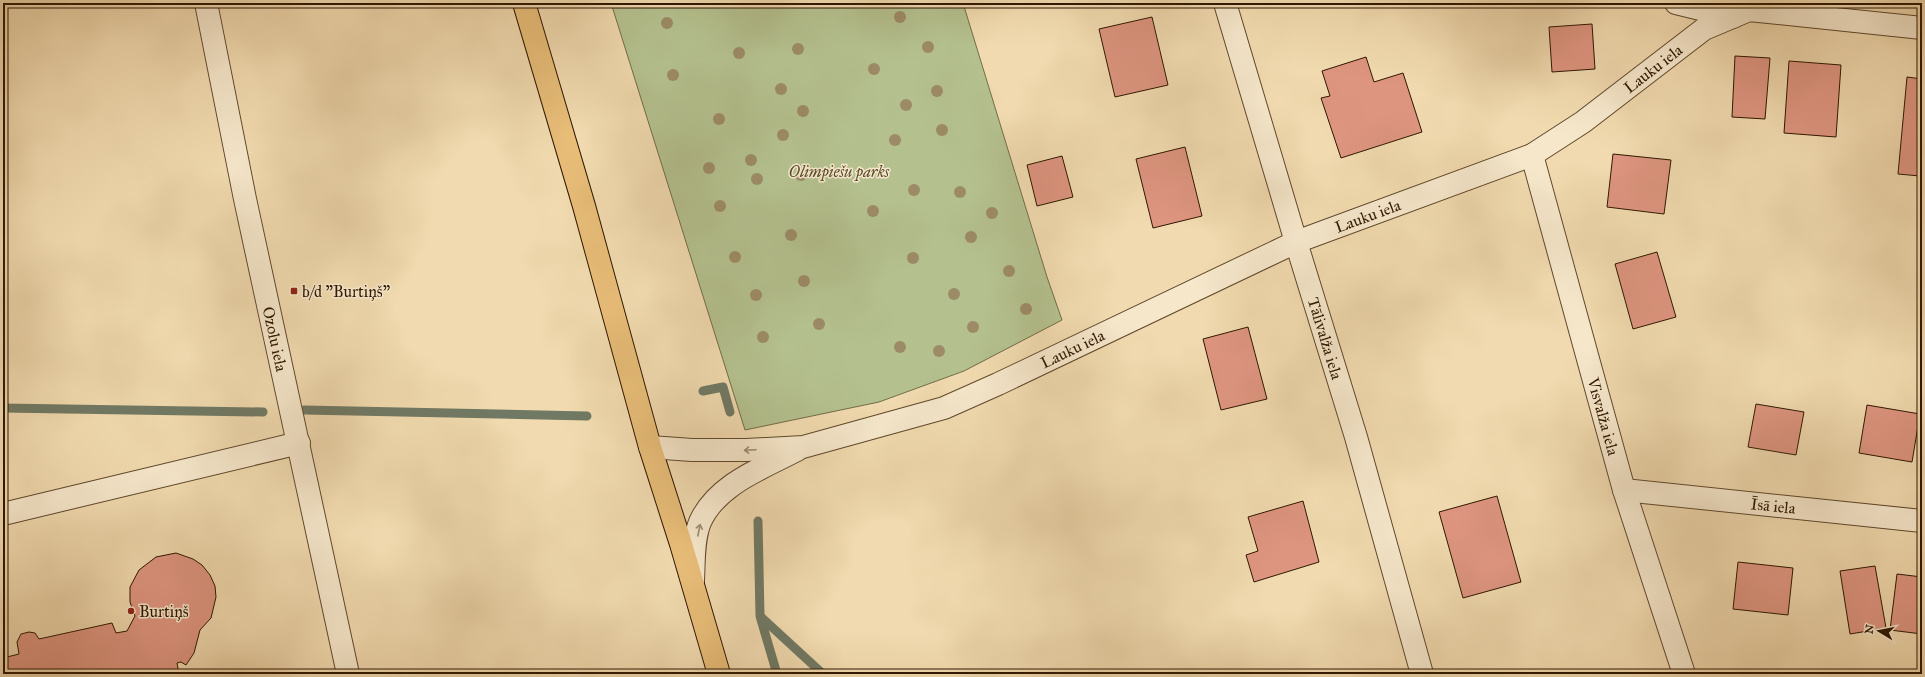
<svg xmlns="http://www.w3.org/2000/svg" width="1925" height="677" viewBox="0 0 1925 677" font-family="'IM FELL Great Primer',serif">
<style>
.green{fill:#b4c18f;stroke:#716c48}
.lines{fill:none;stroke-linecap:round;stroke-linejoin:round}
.stream{stroke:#707964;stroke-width:9}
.building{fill:#de9580;stroke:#2e1700}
.minor-casing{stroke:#5f482c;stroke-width:24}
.highway-casing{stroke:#2e1700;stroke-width:24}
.minor{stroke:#f6e7cb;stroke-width:22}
.highway{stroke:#e8bd78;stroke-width:22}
.tree{fill:#9c8b66}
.oneway{stroke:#9c8970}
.poi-dot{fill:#8f2418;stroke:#f6e7cb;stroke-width:1.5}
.labels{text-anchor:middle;stroke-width:3;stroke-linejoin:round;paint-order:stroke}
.street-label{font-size:16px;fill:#2e1700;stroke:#f6e7cb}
.park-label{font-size:16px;font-style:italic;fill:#564a2b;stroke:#f6e7cb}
.poi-label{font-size:16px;fill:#2e1700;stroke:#f6e7cb;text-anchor:start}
</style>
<rect width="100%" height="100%" fill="#f1daaf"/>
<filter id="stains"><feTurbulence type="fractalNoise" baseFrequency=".005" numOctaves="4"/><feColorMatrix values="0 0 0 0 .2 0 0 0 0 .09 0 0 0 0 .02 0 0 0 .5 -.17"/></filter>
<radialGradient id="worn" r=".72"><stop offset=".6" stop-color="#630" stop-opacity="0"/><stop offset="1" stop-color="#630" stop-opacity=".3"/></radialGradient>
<path class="green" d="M611 3H963L1047 277 1062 320 964 371 879 402 745 430Z"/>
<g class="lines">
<g class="stream">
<path d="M703 391 723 387 730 412"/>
<path d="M3 408 263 412"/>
<path d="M304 410 587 416"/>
<path d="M758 521 760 616 777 674"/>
<path d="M761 617 823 674"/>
</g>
</g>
<g class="building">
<path d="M1152 17 1168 85 1115 97 1099 29Z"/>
<path d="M1592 24 1595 69 1552 72 1549 27Z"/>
<path d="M1735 56 1770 58 1765 119 1732 117Z"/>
<path d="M1366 57 1374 82 1403 73 1422 132 1341 158 1321 98 1330 96 1322 71Z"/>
<path d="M1789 61 1841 65 1836 137 1784 133Z"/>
<path d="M1907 77 1922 79V157L1920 176 1898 174Z"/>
<path d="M1185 147 1202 216 1153 228 1136 159Z"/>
<path d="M1613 154 1671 160 1664 214 1607 207Z"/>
<path d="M1062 156 1073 197 1037 206 1027 165Z"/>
<path d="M1657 252 1676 317 1633 329 1615 264Z"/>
<path d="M1248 327 1267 399 1221 410 1203 339Z"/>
<path d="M1756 404 1804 412 1796 455 1748 447Z"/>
<path d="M1867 405 1920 414 1912 462 1859 453Z"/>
<path d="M1497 496 1521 582 1463 598 1439 512Z"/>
<path d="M1303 501 1319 562 1254 582 1246 555 1258 551 1248 517Z"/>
<path d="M176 553 193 559 202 565 210 575 215 586 216 597 211 618 200 630 194 653 186 665 181 662 177 663 179 674H3V658L19 654 17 642 21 634 29 632 35 633 39 639 112 623 116 633 127 631 135 616 130 602V587L139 570 156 557Z"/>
<path d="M1738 562 1793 568 1788 615 1733 609Z"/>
<path d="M1875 566 1886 628 1850 634 1840 571Z"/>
<path d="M1897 574 1922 577V634L1890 630Z"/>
</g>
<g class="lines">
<g class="minor-casing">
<g id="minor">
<path id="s1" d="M206 3 245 199 348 674"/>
<path id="s2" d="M1225 3 1296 242 1356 437 1422 674"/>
<path d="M1676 3 1733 17"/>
<path id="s3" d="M1532 155 1624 490 1684 674"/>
<path id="s4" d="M650 447 692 450H746L803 447 944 408 998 384 1296 242 1532 155 1583 122 1704 29 1749 10 1922 28"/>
<path id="s5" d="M1624 490 1922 521"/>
<path d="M3 514 299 443"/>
<path d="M693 580C694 562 693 539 700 522 717 484 763 468 797 450"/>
</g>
</g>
<g class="highway-casing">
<path id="highway" d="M524 3 584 206 650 447 681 544 719 674"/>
</g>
<use href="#minor" class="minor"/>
<use href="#highway" class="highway"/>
</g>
<g class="tree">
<circle cx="900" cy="17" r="6"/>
<circle cx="667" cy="23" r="6"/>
<circle cx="928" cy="47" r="6"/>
<circle cx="798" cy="49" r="6"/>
<circle cx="739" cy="53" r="6"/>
<circle cx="874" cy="69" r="6"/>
<circle cx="673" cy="75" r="6"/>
<circle cx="781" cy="89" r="6"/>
<circle cx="937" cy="91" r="6"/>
<circle cx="906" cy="105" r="6"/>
<circle cx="803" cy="111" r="6"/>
<circle cx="719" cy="119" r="6"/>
<circle cx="942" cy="130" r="6"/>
<circle cx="783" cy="135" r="6"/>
<circle cx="895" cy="140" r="6"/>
<circle cx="751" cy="160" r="6"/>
<circle cx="709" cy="168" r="6"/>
<circle cx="801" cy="175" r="6"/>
<circle cx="757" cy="179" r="6"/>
<circle cx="914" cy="190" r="6"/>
<circle cx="960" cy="192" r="6"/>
<circle cx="720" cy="206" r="6"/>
<circle cx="873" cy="211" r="6"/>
<circle cx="992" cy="213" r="6"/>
<circle cx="791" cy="235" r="6"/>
<circle cx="971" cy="237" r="6"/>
<circle cx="735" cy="257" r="6"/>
<circle cx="913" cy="258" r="6"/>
<circle cx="1009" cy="271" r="6"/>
<circle cx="804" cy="281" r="6"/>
<circle cx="954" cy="294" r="6"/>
<circle cx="756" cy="295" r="6"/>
<circle cx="1026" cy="309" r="6"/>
<circle cx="819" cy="324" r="6"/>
<circle cx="973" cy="327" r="6"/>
<circle cx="763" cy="337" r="6"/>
<circle cx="900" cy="347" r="6"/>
<circle cx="939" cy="351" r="6"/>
</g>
<defs><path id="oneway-shaft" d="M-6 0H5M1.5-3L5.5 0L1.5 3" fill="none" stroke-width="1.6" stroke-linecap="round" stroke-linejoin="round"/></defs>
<g class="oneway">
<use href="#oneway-shaft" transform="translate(750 450) rotate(177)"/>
<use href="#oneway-shaft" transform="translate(699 530) rotate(-79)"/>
</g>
<g class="poi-dot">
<rect x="290" y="287" width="8" height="8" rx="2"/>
<circle cx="131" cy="611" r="4"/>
</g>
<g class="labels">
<g class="street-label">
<text dy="6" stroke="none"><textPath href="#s4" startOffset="1089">Lauku iela</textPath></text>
<text dy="6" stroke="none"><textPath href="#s4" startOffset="765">Lauku iela</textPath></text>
<text dy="6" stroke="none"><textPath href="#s2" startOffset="350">Tālivalža iela</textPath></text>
<text dy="6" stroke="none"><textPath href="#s1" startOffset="343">Ozolu iela</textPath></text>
<text dy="6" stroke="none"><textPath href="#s4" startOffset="441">Lauku iela</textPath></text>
<text dy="6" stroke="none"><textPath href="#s3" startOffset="271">Visvalža iela</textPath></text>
<text dy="6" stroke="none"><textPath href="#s5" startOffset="150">Īsā iela</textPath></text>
</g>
<g class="park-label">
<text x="839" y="177">Olimpiešu parks</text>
</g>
<g class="poi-label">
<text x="302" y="297">b/d "Burtiņš"</text>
<text x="139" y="617">Burtiņš</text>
</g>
</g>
<rect width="1925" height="677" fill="none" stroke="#f1daaf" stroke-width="16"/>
<rect x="4" y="4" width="1917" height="669" fill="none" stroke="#2e1700" stroke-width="2"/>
<rect x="8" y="8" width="1909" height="661" fill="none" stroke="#2e1700"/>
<g transform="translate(1879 631) rotate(280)" stroke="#f6e7cb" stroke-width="3" paint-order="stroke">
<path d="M0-3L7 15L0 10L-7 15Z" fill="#2e1700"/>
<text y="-6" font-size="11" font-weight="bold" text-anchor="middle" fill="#2e1700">N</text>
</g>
<rect width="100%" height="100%" filter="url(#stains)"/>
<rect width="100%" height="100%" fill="url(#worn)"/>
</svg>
